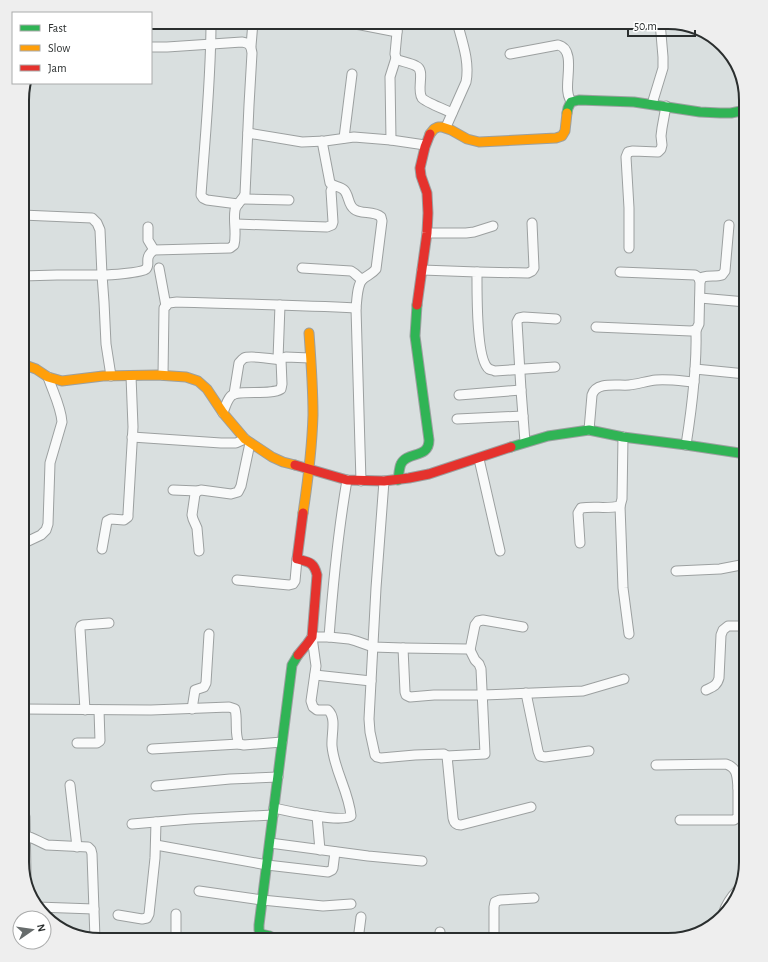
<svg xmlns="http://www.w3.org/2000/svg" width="768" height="962" viewBox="0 0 768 962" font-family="'Alegreya Sans',sans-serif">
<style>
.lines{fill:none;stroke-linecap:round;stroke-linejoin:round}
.street-casing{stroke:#9ca0a0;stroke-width:11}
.fast-casing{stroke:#9ca0a0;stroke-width:11}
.slow-casing{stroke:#9ca0a0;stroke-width:11}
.jam-casing{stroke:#9ca0a0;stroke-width:11}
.street{stroke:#f9fafa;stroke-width:9}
.fast{stroke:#30b455;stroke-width:9}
.slow{stroke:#ff9f0a;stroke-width:9}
.jam{stroke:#e5322d;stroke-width:9}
.rim{fill:none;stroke:#2a2e2e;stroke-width:2}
</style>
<rect width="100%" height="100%" fill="#d9dfdf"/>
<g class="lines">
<g class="street-casing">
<g id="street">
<path d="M211 22C211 80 205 137 201 195L203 198 207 200 238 204"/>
<path d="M341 22 361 25 397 32"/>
<path d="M398 22 395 54 396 58 398 60C404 62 411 63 416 66 426 70 416 89 422 98 425 102 446 110 452 113"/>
<path d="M251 46 253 22"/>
<path d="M510 54 558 45C576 49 565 81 568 93 568 96 570 99 571 102"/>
<path d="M652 104 663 68V57L660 22"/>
<path d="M446 127 466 82C470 62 462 41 457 22"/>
<path d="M248 133 302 142 325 141 354 137 391 140 425 145"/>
<path d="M344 138 352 74"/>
<path d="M391 140 390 77 396 58"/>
<path d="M322 141 330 183C334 187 340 186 344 190 349 195 348 205 354 209 361 215 373 210 381 217L382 221 376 269C372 274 368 275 363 279 357 284 357 300 356 308L360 448 361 481"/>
<path d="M243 199 289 200"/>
<path d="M236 224 327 227 332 225 333 222 331 191 333 186"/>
<path d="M148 227V240L154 250"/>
<path d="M427 233H466L474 232 493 226"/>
<path d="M629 248V208L626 157 628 152 633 151 658 152 661 149 662 145 661 136 662 128 666 106"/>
<path d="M159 268 166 306"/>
<path d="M302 268 351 271 354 273 362 280"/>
<path d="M422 270 477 272C477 289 476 360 489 369 491 370 493 370 495 371L555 367"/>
<path d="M477 272 528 273 532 271 534 268 532 223"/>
<path d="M22 276 57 275H102L100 230 97 223 92 218 22 215"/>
<path d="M700 281 703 277C710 275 716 277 722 275L725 271 729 225"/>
<path d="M700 298 746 302"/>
<path d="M596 327 691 331 696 330 699 324 700 281 698 277 695 275 620 272"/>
<path d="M278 359 280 305"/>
<path d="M695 369 746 374"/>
<path d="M163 375 164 308 169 303 177 302C237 304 296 305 356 308"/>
<path d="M111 376 106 344 104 302 102 275C109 275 141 273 146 269 151 264 143 258 154 250L230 248 234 245C237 233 233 222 235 210 236 204 243 200 245 194L249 105 252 53C251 45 249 43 242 42L167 47H151"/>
<path d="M234 394 239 363C241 361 241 360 244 358 250 355 273 359 281 360"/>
<path d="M459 395 521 390"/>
<path d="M223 413C225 407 227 400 231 396 238 389 270 396 281 389L282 384 281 360 283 358 286 357 310 358"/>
<path d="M457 419 523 416"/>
<path d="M589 430 592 395C596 381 618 386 629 385 638 384 647 381 656 380 669 379 682 381 694 382"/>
<path d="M132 437 221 443H236L245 439"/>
<path d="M525 442 521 390 517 322 519 318 524 317 556 319"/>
<path d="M686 445C692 407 697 368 696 330"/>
<path d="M479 459 500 551"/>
<path d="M384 481 376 588 369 719 370 732 375 755 377 757 381 758 415 755 444 754 447 756 453 818C454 823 456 825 461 825L531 807"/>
<path d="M173 490 198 491"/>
<path d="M620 506 623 588 629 634"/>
<path d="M580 543 578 513 581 508C594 506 607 509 620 506L622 499 623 437"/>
<path d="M22 544 41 535 46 530 48 524 50 463 62 422C61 407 53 392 48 377"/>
<path d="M102 549 107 521 111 519 124 520 128 517V514L133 427 131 376"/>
<path d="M199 551 197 528 193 519 192 515 195 494 198 491 201 490 231 494 238 492 241 486 250 443"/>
<path d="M676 571 720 569 746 564"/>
<path d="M237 580 289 585 293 584 295 581 297 559"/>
<path d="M329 637C333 584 338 532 347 480"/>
<path d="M403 648 405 692 406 695 410 697 434 695H483L583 691 624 679"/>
<path d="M470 650 475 625 478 621 483 620 523 627"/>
<path d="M315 675 371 681"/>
<path d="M706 690C712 687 717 686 719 678L721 635 723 630 728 626H746"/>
<path d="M526 693 538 751 540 756 545 757 589 751"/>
<path d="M22 709 151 710 229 707 235 709C238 721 234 733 239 744L244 745 282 742"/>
<path d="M192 709 195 690 204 687 206 683 209 634"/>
<path d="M85 710 80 629 81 626 83 625 109 623"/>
<path d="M77 743H97L100 741 99 710"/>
<path d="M152 749 239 744"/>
<path d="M656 765 726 764C738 768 737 777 738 788"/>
<path d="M70 785 77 847"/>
<path d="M156 786 230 779 278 777"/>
<path d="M274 808C287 811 342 823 351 816 349 792 334 770 332 746 331 735 337 718 328 710H317L313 707 311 701 316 666 312 637H329L349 639 356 641 373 647 403 648 467 649 470 650 475 660 479 664 481 669 485 754 447 756"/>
<path d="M22 811 24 813 25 817 26 875"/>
<path d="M317 816 320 850"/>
<path d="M680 820H734L738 817V788L746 789"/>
<path d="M132 824 191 819 273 815"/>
<path d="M25 836C33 837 39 842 47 845L88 847 91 850 92 854 95 939"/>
<path d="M270 843 368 856 422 861"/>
<path d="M156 845 267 865 328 872 332 870 333 868 335 852"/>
<path d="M199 891 262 900 323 906 351 904"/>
<path d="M37 907 94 909"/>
<path d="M723 914C726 905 731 897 738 890"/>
<path d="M118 915 142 919 147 918 149 914 155 858 156 822"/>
<path d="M176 940V914"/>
<path d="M358 940 361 917"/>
<path d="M440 940V932"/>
<path d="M494 940V907L495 902 500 900 534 898"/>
</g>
</g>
<g class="fast-casing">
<g id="fast">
<path d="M567 113 568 108 571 102 579 100 634 102 700 112 720 113H731L746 110"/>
<path d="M511 447 548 436 589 430 623 437 686 445 746 454"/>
<path d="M398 480C399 475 399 468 401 464 407 451 429 459 429 440L415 336 417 305"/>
<path d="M272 940 270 936 261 934 259 930V925L292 665 298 655"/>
</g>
</g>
<g class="slow-casing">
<g id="slow">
<path d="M430 134 434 129 438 127H442L451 130 467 139 479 142 556 138 562 136 565 131 567 113"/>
<path d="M22 364 36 369 48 377 62 381 103 376 157 375 186 377 198 381 207 389 223 413 245 439 272 457 283 462 295 465"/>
<path d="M303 513C308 480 312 448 313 415 313 388 311 360 309 333"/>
</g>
</g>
<g class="jam-casing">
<g id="jam">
<path d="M417 305 427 233 428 213 427 193 421 176 420 168 425 147 430 134"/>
<path d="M295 465 347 480 384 481 409 478 429 474 511 447"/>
<path d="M298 655 307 644 312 637 317 575C314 562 309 562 297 559L303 513"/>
</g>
</g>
<use href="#street" class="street"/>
<use href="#fast" class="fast"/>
<use href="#slow" class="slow"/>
<use href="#jam" class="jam"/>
</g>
<path d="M0 0H768V962H0ZM100 29H668A71 71 0 0 1 739 100V862A71 71 0 0 1 668 933H100A71 71 0 0 1 29 862V100A71 71 0 0 1 100 29Z" fill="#eee" fill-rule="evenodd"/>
<path class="rim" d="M100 29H668A71 71 0 0 1 739 100V862A71 71 0 0 1 668 933H100A71 71 0 0 1 29 862V100A71 71 0 0 1 100 29Z"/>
<rect x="12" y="12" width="140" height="72" fill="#ffffff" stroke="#aaabab"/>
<rect x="20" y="25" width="20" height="6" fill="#30b455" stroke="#aaabab"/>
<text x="48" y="32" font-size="12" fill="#2a2e2e">Fast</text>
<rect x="20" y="45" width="20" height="6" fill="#ff9f0a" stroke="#aaabab"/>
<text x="48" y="52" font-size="12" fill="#2a2e2e">Slow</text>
<rect x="20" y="65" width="20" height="6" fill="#e5322d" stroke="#aaabab"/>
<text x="48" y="72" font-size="12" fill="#2a2e2e">Jam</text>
<g transform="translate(32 930) rotate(77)"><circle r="19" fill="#ffffff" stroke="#aaabab"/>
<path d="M0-3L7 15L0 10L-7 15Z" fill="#676c6c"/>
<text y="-6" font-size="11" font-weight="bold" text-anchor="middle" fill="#2a2e2e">N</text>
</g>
<path d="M628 30v6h67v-6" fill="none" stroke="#2a2e2e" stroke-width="2"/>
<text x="634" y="30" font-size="12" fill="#2a2e2e" stroke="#ffffff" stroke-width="3" paint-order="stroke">50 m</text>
</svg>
